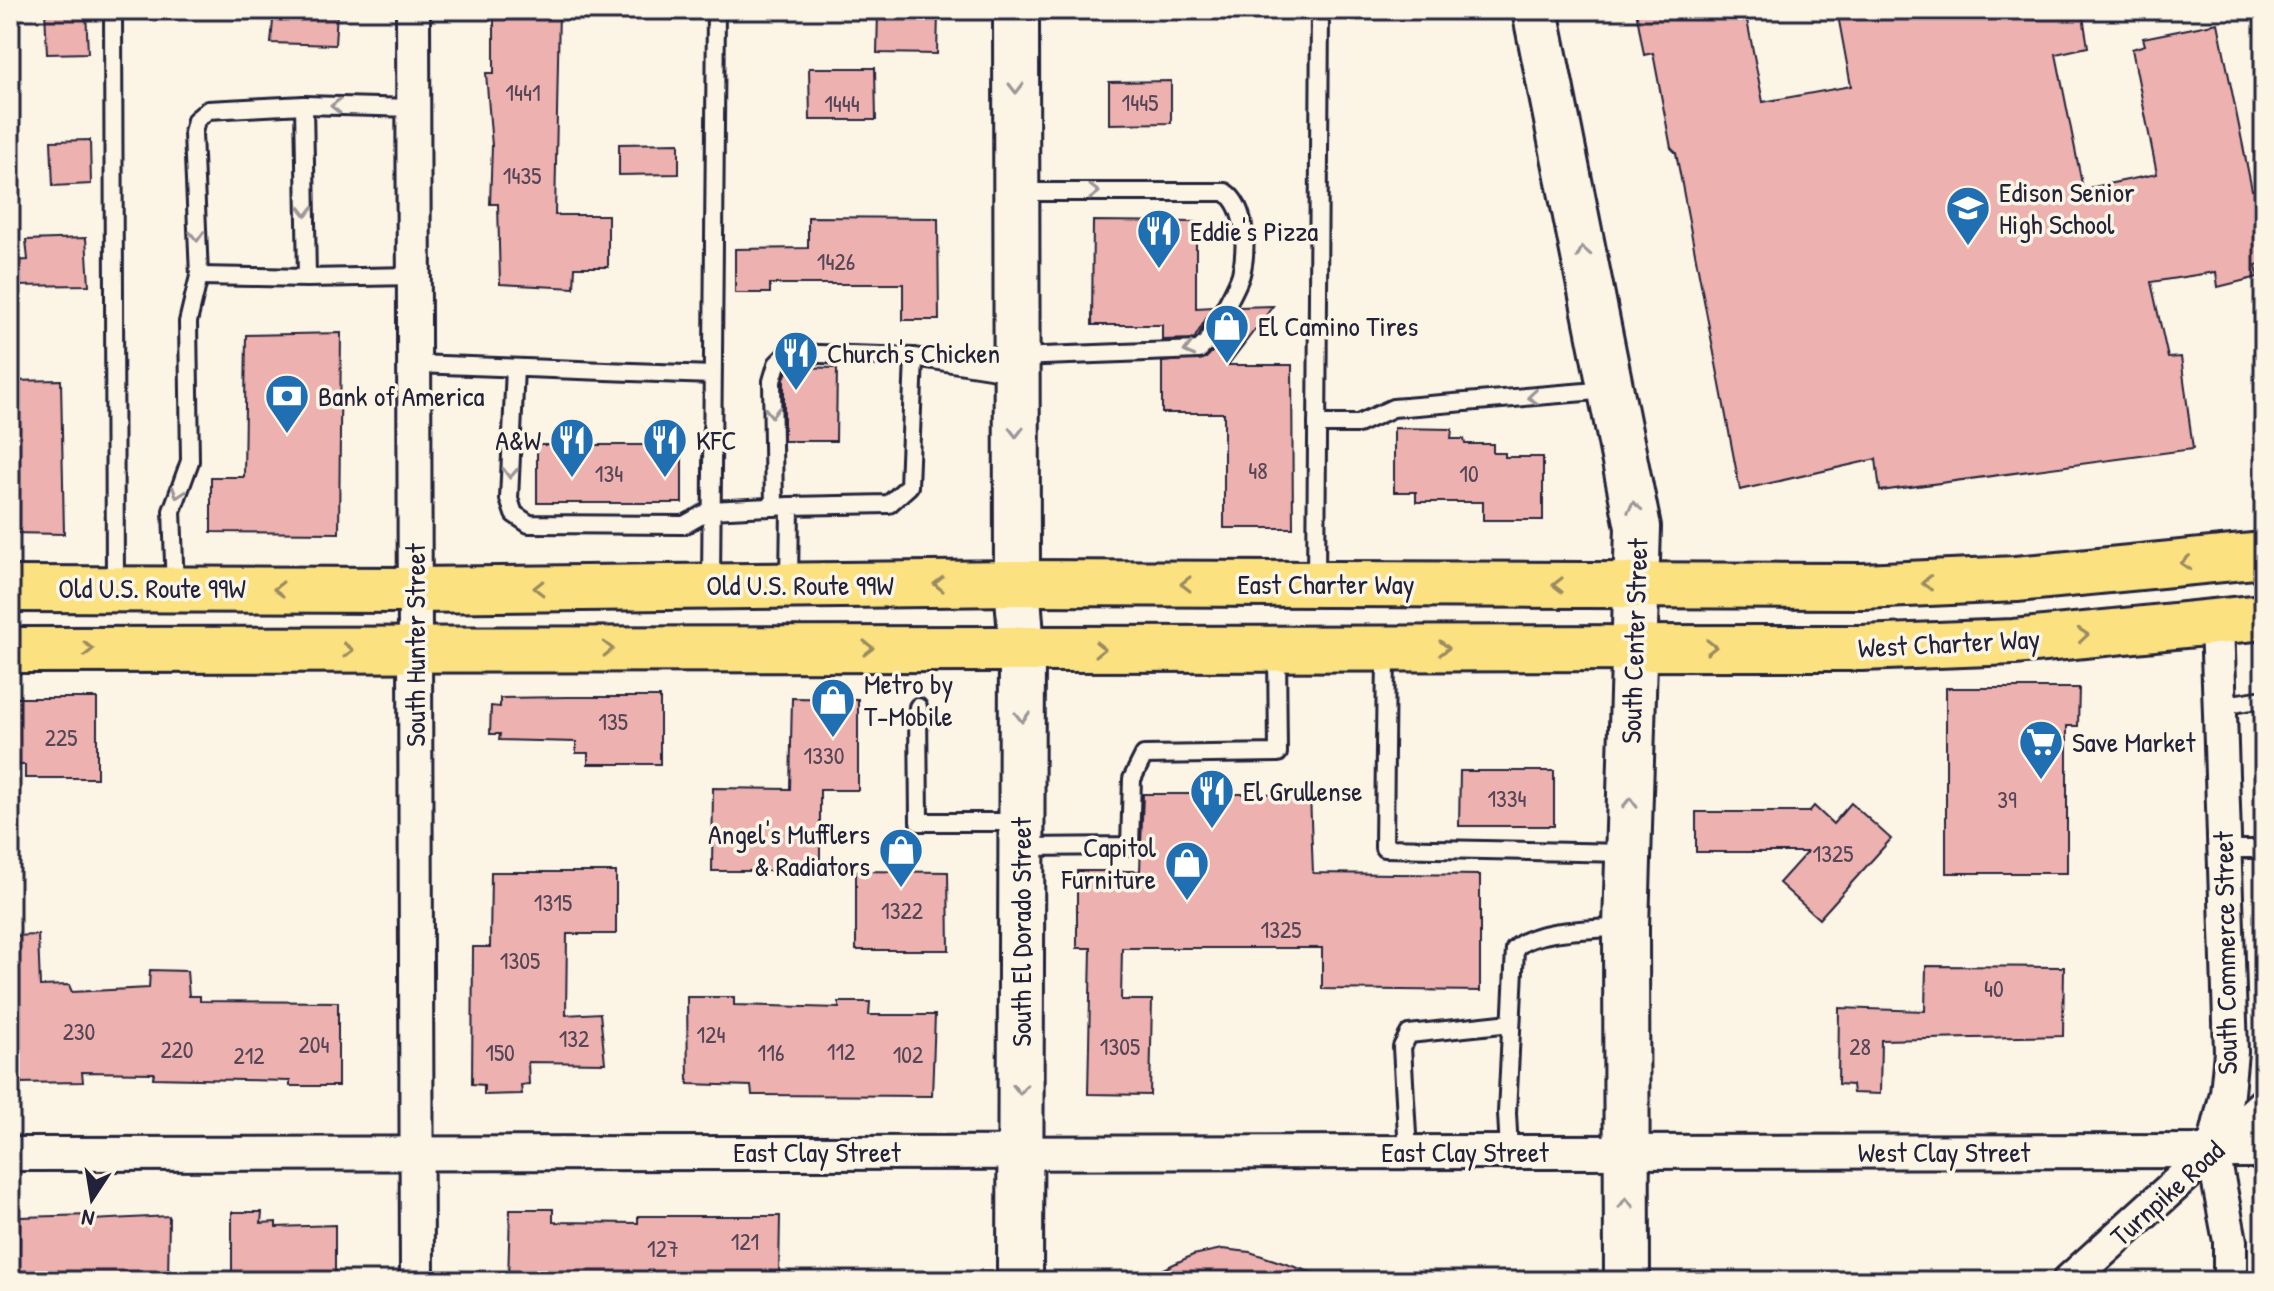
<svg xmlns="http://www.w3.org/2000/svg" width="2274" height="1291" viewBox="0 0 2274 1291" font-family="'Patrick Hand',sans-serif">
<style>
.building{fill:#edb1af;stroke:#22223b;stroke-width:2}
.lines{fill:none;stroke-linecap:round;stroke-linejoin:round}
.service-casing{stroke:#22223b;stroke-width:22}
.minor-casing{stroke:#22223b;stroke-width:38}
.secondary-casing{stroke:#22223b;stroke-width:50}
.primary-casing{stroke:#22223b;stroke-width:50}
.service{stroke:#fcf5e5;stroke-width:16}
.minor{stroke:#fcf5e5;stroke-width:32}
.secondary{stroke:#fcf5e5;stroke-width:44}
.primary{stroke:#fbe180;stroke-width:44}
.oneway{stroke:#9a9698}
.oneway2{stroke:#998b61}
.labels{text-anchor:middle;stroke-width:7;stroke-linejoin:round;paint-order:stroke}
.number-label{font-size:24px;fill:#554658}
.poi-label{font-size:28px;fill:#22223b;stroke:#fcf5e5;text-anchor:start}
.street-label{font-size:28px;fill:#22223b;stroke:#fcf5e5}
</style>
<rect width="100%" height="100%" fill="#fcf5e5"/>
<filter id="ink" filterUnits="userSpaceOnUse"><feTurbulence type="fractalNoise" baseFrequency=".0125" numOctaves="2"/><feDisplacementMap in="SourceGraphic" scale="16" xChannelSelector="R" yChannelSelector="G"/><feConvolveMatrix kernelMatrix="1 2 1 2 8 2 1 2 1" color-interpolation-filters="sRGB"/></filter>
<g filter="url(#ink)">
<g class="building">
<path d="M45 10H86L88 53 47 54Z"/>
<path d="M274 10H337L335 45 271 43Z"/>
<path d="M494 10H559L555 215H608V267H575L574 288 500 284 498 204H490L492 146 486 73H494Z"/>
<path d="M1636 10H1745L1763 102 1851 86 1837 10H2082L2088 47 2056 54 2083 189 2157 174 2132 49 2145 45 2143 38 2218 23 2252 190 2264 188V263L2256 265 2258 277 2218 287 2216 272 2151 282 2168 358 2181 357 2193 449 1880 491 1876 459 1740 490 1676 153 1671 148 1653 53 1644 55Z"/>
<path d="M878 12 938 13 937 54 877 53Z"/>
<path d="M809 68H875L876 120H810Z"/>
<path d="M1171 81V123L1109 124V82Z"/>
<path d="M90 140 91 184 53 186 51 141Z"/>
<path d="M679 143V174L619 175V144Z"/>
<path d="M808 217 938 218 939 320H903V284H770V293H735V249L808 248Z"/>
<path d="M1093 221 1196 222V308L1213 307 1194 339 1162 340V325H1092Z"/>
<path d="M86 238 89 285 10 286V261L28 260 26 240Z"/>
<path d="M1273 306 1228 365H1292L1293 528H1224V413H1162V362L1206 358 1217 347 1238 307Z"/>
<path d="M341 333 339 533 211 532V477H244L246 335Z"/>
<path d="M789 367 837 368 836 441H784V378Z"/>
<path d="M61 380 64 534 10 533V381Z"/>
<path d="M1394 428 1452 429 1451 439H1464L1465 444H1493V453H1505V457H1543V520H1483V502H1416V492H1394Z"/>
<rect x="537" y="445" width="145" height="58"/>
<path d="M1946 688H2079L2078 726H2067V873H1946Z"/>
<path d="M567 697H660V764H588V753H576V742L499 740 500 734H490L491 706 500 707V698Z"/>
<path d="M10 698H97V778H25V765H10Z"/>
<path d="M792 698 858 699V790H820V871H712L713 788 790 789Z"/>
<path d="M1460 771H1554V826H1459Z"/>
<path d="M1143 794H1310L1313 873 1480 875V991L1322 989V948H1122L1121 1000H1152L1150 1095 1088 1094 1091 948H1077V871H1140Z"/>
<path d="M1851 803 1891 839 1819 919 1779 883 1807 852H1696V812H1809L1814 806 1833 824Z"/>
<path d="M856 871 948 872 949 950H856Z"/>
<path d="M491 872H616V934H567L566 1015 600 1013 605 1063 528 1062 529 1084 521 1085 522 1094 484 1095V1085L472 1084 473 947H490Z"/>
<path d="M38 935 40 986 69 985 72 992 149 988 150 970 187 971 189 996H200V1001L338 1002V1086H290V1081L153 1078 154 1073 82 1072 83 1082 16 1083V1049L10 1048V936Z"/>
<path d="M1926 966 2064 967 2063 1036 1881 1040 1880 1094 1853 1093 1852 1085 1838 1084 1839 1008 1925 1011Z"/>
<path d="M687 997H734V1005L839 1008V1002H870L869 1015H935L932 1096 752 1095 751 1086 688 1084Z"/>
<path d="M510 1209H553V1222L638 1223V1216H780L779 1275 689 1278V1281H508Z"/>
<path d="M232 1212H262L261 1223 276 1222V1227L335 1225V1281H232Z"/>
<path d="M92 1215V1220L169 1216 168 1281H18L20 1217Z"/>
<path d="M1222 1249 1250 1252 1322 1276V1281H1138L1193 1255Z"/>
</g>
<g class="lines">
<g class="service-casing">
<g id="service">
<path d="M113 10 115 586"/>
<path d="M304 105 307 278 414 276"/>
<path d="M1017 192H1225C1247 207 1247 250 1241 274 1237 289 1215 324 1207 342L1199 350 1018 357"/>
<path d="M199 276 307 278"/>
<path d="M415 364 712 375"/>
<path d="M515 368 509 499 514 514 529 524 684 525 711 510 790 506"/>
<path d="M1317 424H1358L1393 408 1609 390"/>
<path d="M774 507 772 381 777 364 788 353 914 357"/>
<path d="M789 582 790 506 889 504 909 486 914 357 1015 373"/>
<path d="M711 583 716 10"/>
<path d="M1316 583 1320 10"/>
<path d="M175 588 172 511 190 461 188 322 199 276 193 133 196 120 208 110 304 105 414 108"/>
<path d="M1386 650 1384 848 1627 853"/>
<path d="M2219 706 2264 699"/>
<path d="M918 707 919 822H1020"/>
<path d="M1023 847 1130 846 1132 779 1144 755 1278 753 1277 651"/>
<path d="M2224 849H2264"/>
<path d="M1509 1151 1507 1113 1515 949C1534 928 1596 930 1625 927"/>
<path d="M1408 1152 1402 1047 1409 1034 1511 1023"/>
</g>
</g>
<g class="minor-casing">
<g id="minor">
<path d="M413 10 417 1281"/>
<path d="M2217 622 2231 1052 2227 1093 2213 1152 2230 1241V1281"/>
<path d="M10 1154 2264 1151"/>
<path d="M2069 1281 2264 1104"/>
</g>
</g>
<g class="secondary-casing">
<g id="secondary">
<path d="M1016 10 1017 583 1022 649 1020 1281"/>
<path d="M1535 10 1638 527 1626 927 1627 1281"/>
</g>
</g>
<g class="primary-casing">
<g id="primary">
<path d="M10 589 415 590 1017 583 1863 586 2016 579 2264 555"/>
<path d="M10 650 1861 648 2014 642 2264 617"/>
</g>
</g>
<use href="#service" class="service"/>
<use href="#minor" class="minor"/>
<use href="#secondary" class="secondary"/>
<use href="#primary" class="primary"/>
</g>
<defs><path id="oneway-chevron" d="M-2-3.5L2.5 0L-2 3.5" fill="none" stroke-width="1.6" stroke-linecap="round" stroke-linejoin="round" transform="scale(2)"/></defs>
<g class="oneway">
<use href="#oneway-chevron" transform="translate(1016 88) rotate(90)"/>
<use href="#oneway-chevron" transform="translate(336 106) rotate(-179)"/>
<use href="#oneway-chevron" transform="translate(1094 192)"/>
<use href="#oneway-chevron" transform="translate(306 211) rotate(89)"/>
<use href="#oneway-chevron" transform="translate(197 236) rotate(88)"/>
<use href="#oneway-chevron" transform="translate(1583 252) rotate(-101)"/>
<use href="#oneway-chevron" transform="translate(1189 350) rotate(166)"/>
<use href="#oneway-chevron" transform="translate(1533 397) rotate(175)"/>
<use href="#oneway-chevron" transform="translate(772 412) rotate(89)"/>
<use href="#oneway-chevron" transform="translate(1016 432) rotate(90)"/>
<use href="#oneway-chevron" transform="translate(510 473) rotate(93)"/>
<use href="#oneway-chevron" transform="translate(178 493) rotate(109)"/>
<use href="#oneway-chevron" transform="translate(1634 507) rotate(-101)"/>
<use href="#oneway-chevron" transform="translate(1022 717) rotate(90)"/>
<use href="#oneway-chevron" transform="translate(1630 803) rotate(-89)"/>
<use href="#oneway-chevron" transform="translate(1020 1089) rotate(90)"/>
<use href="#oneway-chevron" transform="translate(1626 1203) rotate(-91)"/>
</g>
<g class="oneway2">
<use href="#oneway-chevron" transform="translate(2186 563) rotate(175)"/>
<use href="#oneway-chevron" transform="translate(1927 583) rotate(177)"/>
<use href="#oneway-chevron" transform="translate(939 584) rotate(180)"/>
<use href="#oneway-chevron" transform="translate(1186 584) rotate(-180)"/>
<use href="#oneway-chevron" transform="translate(1558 585) rotate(-180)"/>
<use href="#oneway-chevron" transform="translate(539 588) rotate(179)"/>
<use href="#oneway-chevron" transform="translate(279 589) rotate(-180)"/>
<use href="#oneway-chevron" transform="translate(2083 635) rotate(-5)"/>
<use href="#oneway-chevron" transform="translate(1711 647)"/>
<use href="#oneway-chevron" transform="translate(868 648)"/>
<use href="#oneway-chevron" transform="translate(1444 648)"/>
<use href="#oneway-chevron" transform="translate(88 649) rotate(-1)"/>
<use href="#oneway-chevron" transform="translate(608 649) rotate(-1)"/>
<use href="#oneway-chevron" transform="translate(1100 649)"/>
<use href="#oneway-chevron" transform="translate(348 650)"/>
</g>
</g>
<defs>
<g id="school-pin" transform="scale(2.3)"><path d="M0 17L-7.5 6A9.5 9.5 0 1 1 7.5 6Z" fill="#1f6fb2" stroke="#fcf5e5"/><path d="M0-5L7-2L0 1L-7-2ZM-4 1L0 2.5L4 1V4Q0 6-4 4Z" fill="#fff"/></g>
<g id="restaurant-pin" transform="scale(2.3)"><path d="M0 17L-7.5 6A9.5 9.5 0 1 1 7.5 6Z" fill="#1f6fb2" stroke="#fcf5e5"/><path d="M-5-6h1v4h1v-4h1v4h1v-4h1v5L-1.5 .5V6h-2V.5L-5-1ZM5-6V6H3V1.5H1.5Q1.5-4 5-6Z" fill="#fff"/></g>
<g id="shop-pin" transform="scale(2.3)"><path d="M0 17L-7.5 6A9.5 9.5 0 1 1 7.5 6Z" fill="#1f6fb2" stroke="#fcf5e5"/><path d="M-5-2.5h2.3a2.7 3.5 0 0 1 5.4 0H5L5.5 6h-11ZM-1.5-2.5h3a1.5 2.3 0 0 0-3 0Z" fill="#fff"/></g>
<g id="bank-pin" transform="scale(2.3)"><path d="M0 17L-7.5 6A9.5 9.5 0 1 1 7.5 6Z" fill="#1f6fb2" stroke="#fcf5e5"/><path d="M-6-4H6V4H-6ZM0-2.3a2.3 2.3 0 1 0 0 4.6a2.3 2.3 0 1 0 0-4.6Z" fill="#fff"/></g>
<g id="supermarket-pin" transform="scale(2.3)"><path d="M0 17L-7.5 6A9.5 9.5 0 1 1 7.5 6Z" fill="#1f6fb2" stroke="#fcf5e5"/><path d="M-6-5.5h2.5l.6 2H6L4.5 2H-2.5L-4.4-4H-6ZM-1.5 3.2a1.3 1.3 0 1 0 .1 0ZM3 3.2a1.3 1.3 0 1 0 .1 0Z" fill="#fff"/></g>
</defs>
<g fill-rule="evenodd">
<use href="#school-pin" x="1968" y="208"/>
<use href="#restaurant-pin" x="1159" y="231"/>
<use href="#shop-pin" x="1227" y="326"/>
<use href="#restaurant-pin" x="796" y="353"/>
<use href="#bank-pin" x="287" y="396"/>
<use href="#restaurant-pin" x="572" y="440"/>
<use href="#restaurant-pin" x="665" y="440"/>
<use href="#shop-pin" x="833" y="700"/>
<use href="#supermarket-pin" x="2041" y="742"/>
<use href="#restaurant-pin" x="1212" y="791"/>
<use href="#shop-pin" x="901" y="850"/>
<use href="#shop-pin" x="1187" y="863"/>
</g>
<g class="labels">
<g class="number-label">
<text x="523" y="101">1441</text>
<text x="1140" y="111">1445</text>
<text x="842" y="112">1444</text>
<text x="522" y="184">1435</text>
<text x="836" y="270">1426</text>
<text x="1258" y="479">48</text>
<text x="609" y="482">134</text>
<text x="1469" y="482">10</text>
<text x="613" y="730">135</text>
<text x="61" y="746">225</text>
<text x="824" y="764">1330</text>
<text x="1507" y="807">1334</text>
<text x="2007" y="808">39</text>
<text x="1833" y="862">1325</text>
<text x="553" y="911">1315</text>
<text x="902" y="919">1322</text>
<text x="1281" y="938">1325</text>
<text x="520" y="969">1305</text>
<text x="1994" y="997">40</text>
<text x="79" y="1040">230</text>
<text x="711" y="1043">124</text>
<text x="574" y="1047">132</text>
<text x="314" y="1053">204</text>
<text x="1120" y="1055">1305</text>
<text x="1860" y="1055">28</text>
<text x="177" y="1058">220</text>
<text x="841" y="1060">112</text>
<text x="500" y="1061">150</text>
<text x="771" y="1061">116</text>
<text x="908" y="1063">102</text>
<text x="249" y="1064">212</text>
<text x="745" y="1250">121</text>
<text x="663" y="1257">127</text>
</g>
<g class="poi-label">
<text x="1999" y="202">Edison Senior<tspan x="1999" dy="32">High School</tspan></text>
<text x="1190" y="241">Eddie's Pizza</text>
<text x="1258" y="336">El Camino Tires</text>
<text x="827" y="363">Church's Chicken</text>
<text x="318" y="406">Bank of America</text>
<text x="541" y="450" text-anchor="end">A&amp;W</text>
<text x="696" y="450">KFC</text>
<text x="864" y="694">Metro by<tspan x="864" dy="32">T-Mobile</tspan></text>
<text x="2072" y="752">Save Market</text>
<text x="1243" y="801">El Grullense</text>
<text x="870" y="844" text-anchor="end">Angel's Mufflers<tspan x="870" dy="32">&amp; Radiators</tspan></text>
<text x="1156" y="857" text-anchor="end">Capitol<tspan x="1156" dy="32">Furniture</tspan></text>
</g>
<g class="street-label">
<text x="1326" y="594">East Charter Way</text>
<text x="800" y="595">Old U.S. Route 99W</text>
<text x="152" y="598">Old U.S. Route 99W</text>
<text transform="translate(1634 641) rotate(-88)" y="10">South Center Street</text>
<text transform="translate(1949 643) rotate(-3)" y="10">West Charter Way</text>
<text transform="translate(415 645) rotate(-90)" y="10">South Hunter Street</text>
<text transform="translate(1021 932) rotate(-90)" y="10">South El Dorado Street</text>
<text transform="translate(2225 953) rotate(-91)" y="10">South Commerce Street</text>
<text x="817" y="1162">East Clay Street</text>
<text x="1465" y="1162">East Clay Street</text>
<text x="1944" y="1162">West Clay Street</text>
<text transform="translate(2167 1193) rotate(-42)" y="10">Turnpike Road</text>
</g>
</g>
<rect width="2274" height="1291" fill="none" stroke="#fcf5e5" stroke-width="40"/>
<rect x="20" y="20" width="2234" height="1251" fill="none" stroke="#22223b" stroke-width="3" filter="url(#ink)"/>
<g transform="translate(92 1199) rotate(192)" stroke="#fcf5e5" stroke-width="6" paint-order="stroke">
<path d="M0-6L14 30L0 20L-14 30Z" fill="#22223b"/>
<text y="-12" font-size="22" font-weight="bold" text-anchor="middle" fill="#22223b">N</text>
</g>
</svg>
